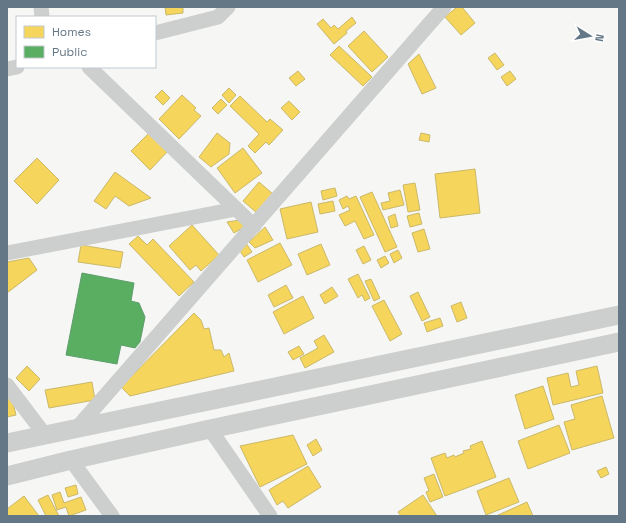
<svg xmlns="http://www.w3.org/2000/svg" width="626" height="523" viewBox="0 0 626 523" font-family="'Space Grotesk',sans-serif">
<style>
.homes{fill:#f6d55c;stroke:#cab969}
.public{fill:#5aae61;stroke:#5d9e6c}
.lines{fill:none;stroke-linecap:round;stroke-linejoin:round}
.minor{stroke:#cdcfcf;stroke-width:15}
.tertiary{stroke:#cdcfcf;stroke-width:19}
</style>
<rect width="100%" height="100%" fill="#f6f6f4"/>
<g class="homes">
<path d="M165 7H183V13L166 15Z"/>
<path d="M457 7H462L475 23 461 35 445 17Z"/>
<path d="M352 17 356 23 346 31 347 33 334 44 317 24 323 19 331 28 334 25 338 29Z"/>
<path d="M364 31 388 57 372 72 348 46Z"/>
<path d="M339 46 372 77 363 86 330 55Z"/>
<path d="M495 53 504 65 497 70 488 58Z"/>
<path d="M419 54 436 88 422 94 408 64Z"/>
<path d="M298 71 305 79 296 86 289 78Z"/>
<path d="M510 71 516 79 507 86 501 77Z"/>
<path d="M229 88 236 95 229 103 222 95Z"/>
<path d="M162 90 170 98 163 105 155 97Z"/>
<path d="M182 95 196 108 194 110 201 116 179 139 159 119Z"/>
<path d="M240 96 267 122 270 119 283 130 269 145 266 142 255 153 248 146 259 134 230 106Z"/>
<path d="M221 99 227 105 218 114 212 108Z"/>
<path d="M289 101 300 112 292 120 281 108Z"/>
<path d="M149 133 168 151 150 170 131 151Z"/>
<path d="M217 133 230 143 229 154 211 167 199 157Z"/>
<path d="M421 133 430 135 429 142 419 140Z"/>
<path d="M243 148 262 173 235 193 217 168Z"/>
<path d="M37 158 59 180 37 204 14 181Z"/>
<path d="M475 169 480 213 440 218 435 174Z"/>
<path d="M115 172 151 198 129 206 115 196 106 209 94 201Z"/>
<path d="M259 182 273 194 257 213 243 201Z"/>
<path d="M415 183 420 210 408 212 403 185Z"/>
<path d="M335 188 337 196 323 200 321 191Z"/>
<path d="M400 190 404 205 383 210 381 203 390 201 388 193Z"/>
<path d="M372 192 397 247 385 252 360 197Z"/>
<path d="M347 196 349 199 356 196 374 235 364 239 355 221 345 226 339 215 350 210 348 206 343 209 339 200Z"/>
<path d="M333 201 335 211 320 214 318 204Z"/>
<path d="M311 202 318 232 287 239 280 209Z"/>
<path d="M419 213 422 224 410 227 407 216Z"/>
<path d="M395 214 398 226 391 228 388 217Z"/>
<path d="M240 220 244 227 234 233 227 222Z"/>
<path d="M192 225 219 255 201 271 196 265 190 270 169 246Z"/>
<path d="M265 227 273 240 255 248 249 242Z"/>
<path d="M424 229 430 249 418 252 412 233Z"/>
<path d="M138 236 147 245 153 239 194 282 179 296 129 244Z"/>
<path d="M246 243 252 252 244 257 238 248Z"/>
<path d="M280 243 292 265 258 282 247 260Z"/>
<path d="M321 244 330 265 307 275 298 254Z"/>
<path d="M81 245 123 252 120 268 78 262Z"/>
<path d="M364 246 371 260 363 264 356 250Z"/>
<path d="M398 250 402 258 394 263 390 254Z"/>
<path d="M385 256 389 263 381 268 377 260Z"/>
<path d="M29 258 37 270 7 293V262Z"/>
<path d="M358 274 370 298 365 301 362 295 358 298 348 279Z"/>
<path d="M371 279 380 298 374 301 365 281Z"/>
<path d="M286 285 293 298 274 307 268 295Z"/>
<path d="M332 287 338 296 325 304 320 295Z"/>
<path d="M418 292 430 317 422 321 410 296Z"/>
<path d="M303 296 314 318 284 334 273 312Z"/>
<path d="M384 300 402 334 390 341 372 306Z"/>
<path d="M461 302 467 318 457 322 451 306Z"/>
<path d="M194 313 201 320 204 329 209 328 214 350H221L224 357 229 353 234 371 130 396 121 387Z"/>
<path d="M440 318 443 326 427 332 424 323Z"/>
<path d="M324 335 334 352 305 368 300 358 318 348 314 341Z"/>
<path d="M299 346 304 354 293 360 288 352Z"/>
<path d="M27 366 40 379 29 391 16 378Z"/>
<path d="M597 366 603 393 553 405 547 378 568 373 571 387 579 385 576 371Z"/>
<path d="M92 382 95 400 49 408 45 390Z"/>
<path d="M543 386 554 419 525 429 515 395Z"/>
<path d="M11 394 16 415 7 417V395Z"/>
<path d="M602 396 614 438 572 450 564 422 575 419 571 405Z"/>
<path d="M559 425 570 453 528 469 518 441Z"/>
<path d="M293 435 307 464 260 487 240 446Z"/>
<path d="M316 439 322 450 313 456 307 445Z"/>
<path d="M482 441 496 477 445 496 431 458 445 453 447 458 454 455 455 457 464 453 463 451 471 449 470 446Z"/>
<path d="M308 466 321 487 288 508 283 501 277 505 269 490Z"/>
<path d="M606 467 609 474 601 478 597 471Z"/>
<path d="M434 474 443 497 430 502 426 492 429 491 424 478Z"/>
<path d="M509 478 519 502 486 515 477 491Z"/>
<path d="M76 485 78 494 68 497 65 488Z"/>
<path d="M60 492 64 503 81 497 86 510 69 516 66 507 57 510 52 495Z"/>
<path d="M48 495 59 516H46L38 500Z"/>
<path d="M423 495 437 516H401L398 512Z"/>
<path d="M24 496 39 516H7V509Z"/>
<path d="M527 502 533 516H496Z"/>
</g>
<path class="public" d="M82 273 134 283 131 301 139 303 145 317 140 342 135 348 121 345 117 364 66 355Z"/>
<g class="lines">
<g class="minor">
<path d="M41 7 42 17"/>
<path d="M155 33 218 17 228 7"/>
<path d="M89 67 254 226"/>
<path d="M7 69 17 67"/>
<path d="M7 253 236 209"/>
<path d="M7 385 45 435"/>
<path d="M77 428 444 7"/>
<path d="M210 429 270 516"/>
<path d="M71 460 112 516"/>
</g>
<g class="tertiary">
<path d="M7 443 619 315"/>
<path d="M7 476 71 460 210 429 619 342"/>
</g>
</g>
<rect width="626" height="523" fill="none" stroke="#647786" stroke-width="16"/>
<rect x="16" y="16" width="140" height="52" fill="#ffffff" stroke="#c1c9cf"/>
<rect x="24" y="26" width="20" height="12" fill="#f6d55c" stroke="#c1c9cf"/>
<text x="52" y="36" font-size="12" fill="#647786">Homes</text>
<rect x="24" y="46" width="20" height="12" fill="#5aae61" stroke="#c1c9cf"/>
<text x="52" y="56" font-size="12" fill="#647786">Public</text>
<g transform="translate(590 36) rotate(101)" stroke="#ffffff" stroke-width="3" paint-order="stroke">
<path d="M0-3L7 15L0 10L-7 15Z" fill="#647786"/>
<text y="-6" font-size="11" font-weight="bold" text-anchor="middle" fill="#647786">N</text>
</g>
</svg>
